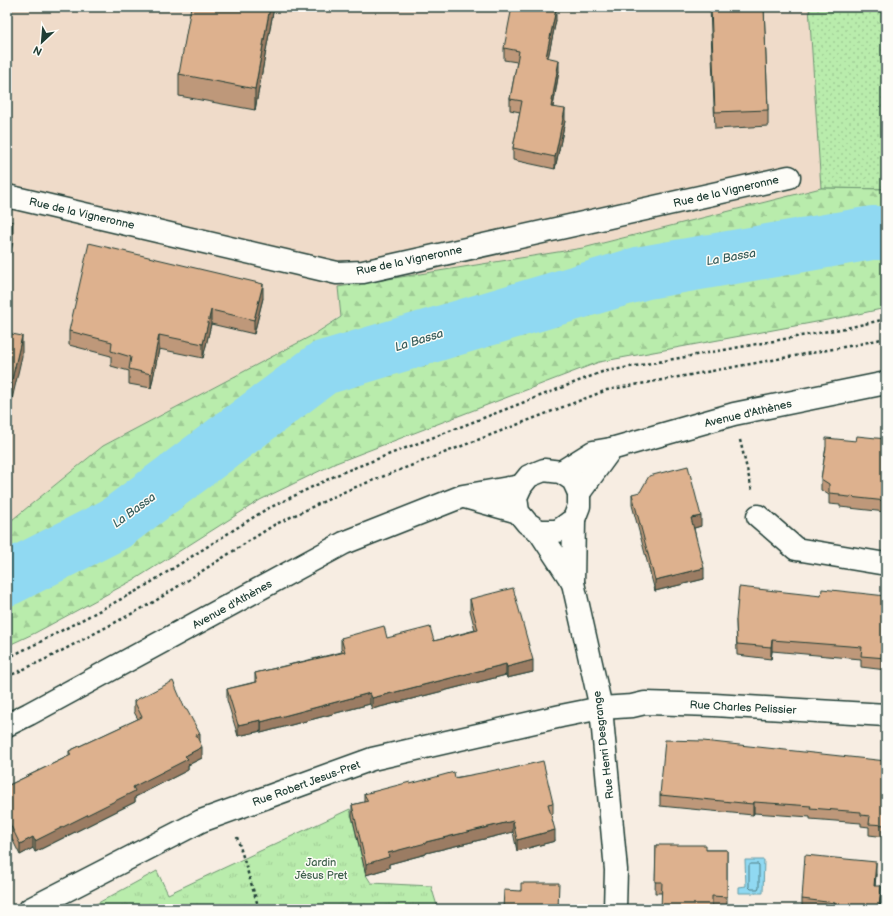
<svg xmlns="http://www.w3.org/2000/svg" width="893" height="916" viewBox="0 0 893 916" font-family="'Balsamiq Sans',sans-serif">
<style>
.built{fill:#efdbc9}
.grass{fill:url(#grass-dots);stroke:#6c9470}
.forest{fill:url(#forest-firs);stroke:#6c9470}
.park{fill:url(#park-tufts);stroke:#6c9470}
.water{fill:#90d9f2;stroke:#639ba6}
.lines{fill:none;stroke-linecap:round;stroke-linejoin:round}
.shore{stroke:#4c7b80;stroke-width:1}
.river{stroke:#90d9f2;stroke-width:54}
.minor-casing{stroke:#1f3d34;stroke-width:25}
.path{stroke:#1f3d34;stroke-width:2.5;stroke-dasharray:3 3;stroke-linecap:butt}
.minor{stroke:#fdfcf7;stroke-width:22}
.wall{fill:#be987a;stroke:#1f3d34}
.shaded-wall{fill:#9b7c63;stroke:#1f3d34}
.building{fill:#ddb18e;stroke:#1f3d34}
.labels{text-anchor:middle;stroke-width:3;stroke-linejoin:round;paint-order:stroke}
.street-label{font-size:11px;fill:#1f3d34;stroke:#fdfcf7}
.park-label{font-size:11px;fill:#3e604c;stroke:#fdfcf7}
.water-label{font-size:12px;font-style:italic;fill:#365c5a;stroke:#fdfcf7}
</style>
<defs>
<pattern id="grass-dots" width="8" height="8" patternUnits="userSpaceOnUse"><rect width="8" height="8" fill="#b9ecac"/><path d="M2 2h.1M6 6h.1" fill="none" stroke="#9fcb95" stroke-width="1.8" stroke-linecap="round"/></pattern>
<pattern id="forest-firs" width="22" height="20" patternUnits="userSpaceOnUse"><rect width="22" height="20" fill="#b9ecac"/><path d="M5 1l3.5 6h-7zM16 11l3.5 6h-7z" fill="#9fcb95"/></pattern>
<pattern id="park-tufts" width="24" height="20" patternUnits="userSpaceOnUse"><rect width="24" height="20" fill="#b9ecac"/><path d="M3 7l-1-3M5 7V3M7 7l1-3M15 17l-1-3M17 17v-4M19 17l1-3" fill="none" stroke="#9fcb95"/></pattern>
</defs>
<rect width="100%" height="100%" fill="#f7ede2"/>
<filter id="ink" filterUnits="userSpaceOnUse"><feTurbulence type="fractalNoise" baseFrequency=".025" numOctaves="2"/><feDisplacementMap in="SourceGraphic" scale="8" xChannelSelector="R" yChannelSelector="G"/><feConvolveMatrix kernelMatrix="1 2 1 2 8 2 1 2 1" color-interpolation-filters="sRGB"/></filter>
<g filter="url(#ink)">
<path class="built" d="M7 7H809L821 188 583 248 338 287 341 316 313 335 103 446 7 524Z"/>
<path class="grass" d="M809 7H886V189L821 188Z"/>
<path class="forest" d="M821 188 886 189V308L849 316 599 362 336 463 260 500 137 578 35 633 7 646V524L103 446 313 335 341 317 338 287 583 248Z"/>
<path class="park" d="M350 809 366 875 371 883 431 886 438 909H87L157 871 168 894Z"/>
<path class="water" d="M745 860H764L763 893H739V887L746 886Z"/>
<g class="lines">
<path class="shore" d="M751 864H758L759 865V887L758 889H751L749 887V866Z"/>
<path class="river" d="M7 579 115 524 323 368 642 273 872 233H886"/>
<g class="minor-casing">
<g id="minor">
<path d="M7 196 337 273 363 272 789 177"/>
<path d="M544 470 561 472 573 480 579 493V506L574 519 558 531H539L527 523 518 512 516 497 521 486 529 476Z"/>
<path d="M561 472 593 452 611 449 734 414 886 383"/>
<path d="M579 493 611 449"/>
<path d="M468 498 518 512"/>
<path d="M758 516 796 549 886 564"/>
<path d="M574 519 573 583 601 708 616 870 615 909"/>
<path d="M539 531 573 583"/>
<path d="M7 725 29 714 344 543 463 496 521 486"/>
<path d="M30 909 201 821 372 759 561 716 601 708 632 706 645 703 714 705 886 715"/>
</g>
</g>
<g class="path">
<path d="M740 440 752 490"/>
<path d="M7 658 40 642 142 588 265 510 341 473 602 372 851 327 886 319"/>
<path d="M7 677 48 658 152 603 274 525 348 490 607 390 855 345 886 338"/>
<path d="M237 837 259 909"/>
</g>
<use href="#minor" class="minor"/>
</g>
<g class="wall">
<path d="M274 7 255 110 179 96V74Z"/>
<path d="M710 7H764L768 110V126L715 129Z"/>
<path d="M556 20 548 57 559 71 553 107 565 121 555 169 513 160V148L520 112 510 110V99L517 62 504 60V48Z"/>
<path d="M263 298 254 334 211 324 203 358 159 349 151 388 129 384V371L111 366V356L69 345V331Z"/>
<path d="M886 439V512L840 507V505L829 504V495L821 490V479L826 447 856 441Z"/>
<path d="M632 494 701 526 694 528 704 579 655 591 632 505Z"/>
<path d="M821 596H886V670L861 667V659L772 651 771 659 737 655 736 620Z"/>
<path d="M470 599 533 672 507 678 506 675 372 709 370 704 261 733V731L238 736 227 700V689L255 682V673L342 652 341 649V638L434 641 475 630 470 610Z"/>
<path d="M134 701 200 743 202 758 188 765V770L135 797V802L35 852 33 848 20 855 7 829V786L69 756V751L138 719 134 712Z"/>
<path d="M886 761V837L869 835V827L861 826V823L810 819V817L754 813 753 815 660 806V795Z"/>
<path d="M501 771 553 803V814H551L555 841 517 851 513 832 426 853V854L389 864V868L366 875 352 816V805L364 802V794L410 784Z"/>
<path d="M656 845 706 850H727V907H712L661 893H655Z"/>
<path d="M876 874 875 886 881 898 880 907 884 909H802V899Z"/>
</g>
<g class="shaded-wall">
<path d="M270 7H274L255 110V89Z"/>
<path d="M556 9V20L546 68V57Z"/>
<path d="M559 60V71L551 118V107Z"/>
<path d="M565 109V121L555 169V157Z"/>
<path d="M13 222V242L7 268V248Z"/>
<path d="M9 263V283L7 292V272Z"/>
<path d="M263 284V298L254 334V320Z"/>
<path d="M211 310V324L203 358V344Z"/>
<path d="M159 335V349L151 388V374Z"/>
<path d="M22 336V356L7 421V401Z"/>
<path d="M701 516V526L691 529V518Z"/>
<path d="M704 568V579L655 591V580Z"/>
<path d="M772 640V651L771 659V647Z"/>
<path d="M533 660V672L507 678V667Z"/>
<path d="M506 664V675L372 709V698Z"/>
<path d="M370 693V704L261 733V722Z"/>
<path d="M261 720V731L238 736V725Z"/>
<path d="M200 734V745L196 735Z"/>
<path d="M202 747V758L188 765V770L135 797V802L35 852V841L133 787 185 756Z"/>
<path d="M754 802V813L753 815V804Z"/>
<path d="M513 821V832L426 853V854L389 864V868L366 875V864L388 853 426 842Z"/>
<path d="M555 830V841L517 851V840Z"/>
<path d="M33 837V848L20 855V844Z"/>
<path d="M876 862V874L874 897V886Z"/>
<path d="M881 886V898L880 909H879Z"/>
</g>
<g class="building">
<path d="M191 7H270L255 89 179 74Z"/>
<path d="M512 7H548L556 9 546 57 559 60 551 107 565 109 555 157 513 148 522 101 510 99 519 51 504 48Z"/>
<path d="M711 7H764L768 110 715 112Z"/>
<path d="M7 220 13 222 7 248Z"/>
<path d="M89 243 263 284 254 320 211 310 203 344 159 335 151 374 129 369 131 357 111 351 112 342 69 331Z"/>
<path d="M7 262 9 263 7 272Z"/>
<path d="M7 333 22 336 7 401Z"/>
<path d="M857 436 886 439V501L840 496V494L829 493V484L821 479 826 447V438L856 441Z"/>
<path d="M688 466 701 516 691 518 704 568 655 580 632 494 640 492 649 476Z"/>
<path d="M739 587 821 596 822 589 886 596V658L861 656 862 647 772 640 771 647 737 644 736 620Z"/>
<path d="M513 588 533 660 507 667 506 664 372 698 370 693 261 722V720L238 725 227 689 257 682 255 673 345 652 341 638 384 626 387 638 430 627 434 641 478 630 470 599Z"/>
<path d="M173 681 185 709 187 710 200 734 196 735 202 747 185 756 188 759 133 787 135 791 35 841 33 837 20 844 7 818V786L71 755 69 751 142 717 134 701Z"/>
<path d="M665 740 703 741 886 761V825L869 824 870 816 861 815V812L810 808 811 806 754 802 753 804 660 795Z"/>
<path d="M543 761 553 803 548 804 555 830 517 840 513 821 426 842V843L388 853 389 857 366 864 352 805 368 801 364 794 410 782V784L454 772 455 778 486 772 500 769 501 771Z"/>
<path d="M656 845H706V850H727V897L712 896V909H661L662 882H655Z"/>
<path d="M805 855 876 862 874 886H881L879 907H884V909H834L835 903 802 899Z"/>
<path d="M521 883H559L558 909H503L504 890 521 891Z"/>
</g>
</g>
<g class="labels">
<g class="street-label">
<text transform="translate(726 191) rotate(-13)" y="4">Rue de la Vigneronne</text>
<text transform="translate(82 213) rotate(13)" y="4">Rue de la Vigneronne</text>
<text transform="translate(409 260) rotate(-12)" y="4">Rue de la Vigneronne</text>
<text transform="translate(748 413) rotate(-13)" y="4">Avenue d'Athènes</text>
<text transform="translate(232 604) rotate(-29)" y="4">Avenue d'Athènes</text>
<text transform="translate(743 707) rotate(3)" y="4">Rue Charles Pelissier</text>
<text transform="translate(603 745) rotate(-97)" y="4">Rue Henri Desgrange</text>
<text transform="translate(306 783) rotate(-20)" y="4">Rue Robert Jesus-Pret</text>
</g>
<g class="park-label">
<text x="321" y="866">Jardin<tspan x="321" dy="13">Jésus Pret</tspan></text>
</g>
<g class="water-label">
<text transform="translate(731 257) rotate(-10)" y="4">La Bassa</text>
<text transform="translate(419 340) rotate(-17)" y="4">La Bassa</text>
<text transform="translate(134 510) rotate(-36)" y="4">La Bassa</text>
</g>
</g>
<rect width="893" height="916" fill="none" stroke="#fdfcf7" stroke-width="24"/>
<rect x="12" y="12" width="869" height="892" fill="none" stroke="#1f3d34" stroke-width="1.5" filter="url(#ink)"/>
<g transform="translate(42 42) rotate(206)" stroke="#fdfcf7" stroke-width="3" paint-order="stroke">
<path d="M0-3L7 15L0 10L-7 15Z" fill="#1f3d34"/>
<text y="-6" font-size="11" font-weight="bold" text-anchor="middle" fill="#1f3d34">N</text>
</g>
</svg>
